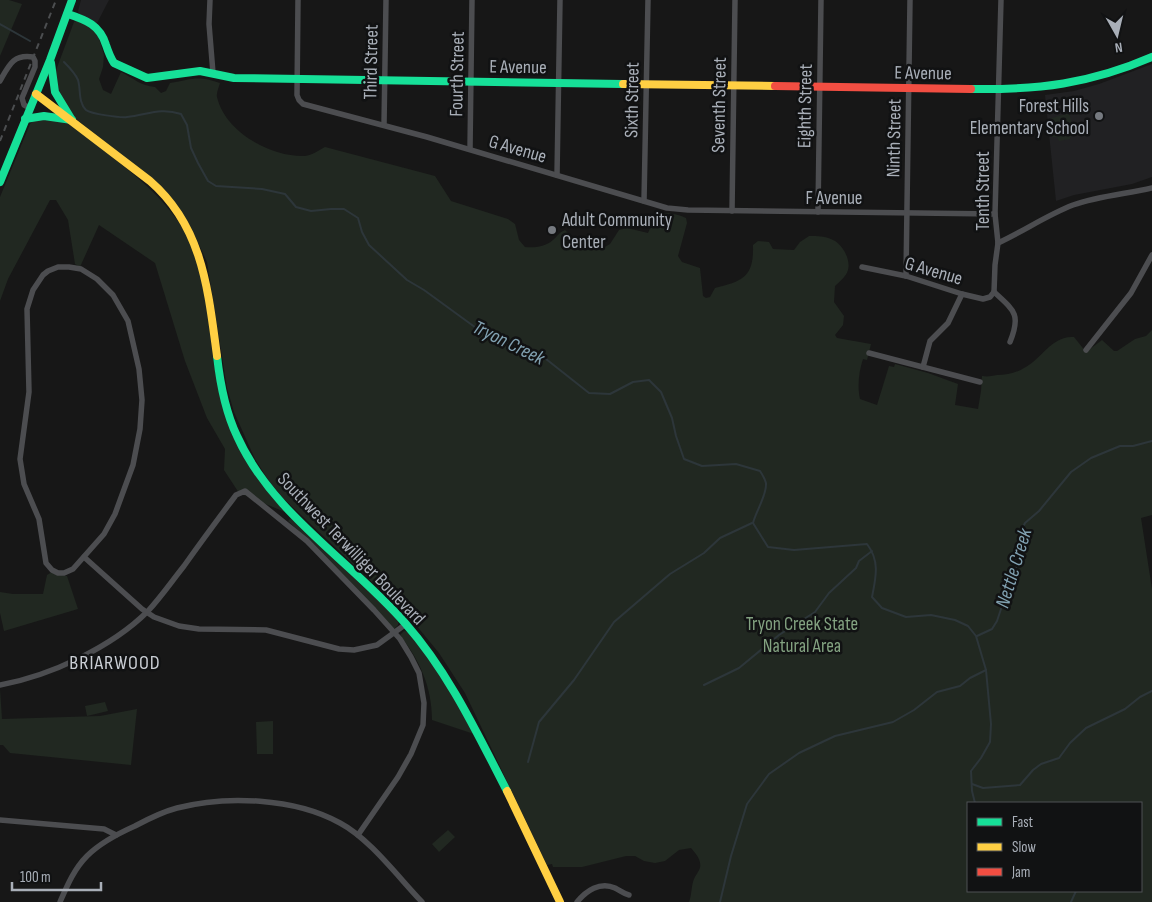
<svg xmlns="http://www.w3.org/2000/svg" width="1152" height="902" viewBox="0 0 1152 902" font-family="'Sofia Sans Condensed',sans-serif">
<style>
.built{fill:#212123}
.green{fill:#212821;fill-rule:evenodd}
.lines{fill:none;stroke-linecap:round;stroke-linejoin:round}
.stream{stroke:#2d363a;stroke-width:2}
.street{stroke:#4c4d50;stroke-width:5.5}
.fast{stroke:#16e098;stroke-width:8}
.slow{stroke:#ffcf43;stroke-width:8}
.jam{stroke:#f24e42;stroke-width:8}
.rail{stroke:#4c4e50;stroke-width:2;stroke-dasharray:6 5;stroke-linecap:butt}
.poi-dot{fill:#767a80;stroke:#111213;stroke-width:2}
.labels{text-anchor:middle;stroke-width:5;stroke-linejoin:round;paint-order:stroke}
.street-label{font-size:19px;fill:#a9afb8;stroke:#111213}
.poi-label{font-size:19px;fill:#a9afb8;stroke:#111213;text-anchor:end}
.park-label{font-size:19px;fill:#83a281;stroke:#111213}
.water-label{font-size:20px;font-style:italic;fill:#81a1b1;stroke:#111213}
.neighbourhood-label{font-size:20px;letter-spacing:1px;fill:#caced4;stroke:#111213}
</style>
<rect width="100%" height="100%" fill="#171717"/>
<g class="built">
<path d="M81 0H114H109L96 25 79 14 78 11Z"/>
<path d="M1152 64V177L1132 184 1074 195 1056 201 1045 95 1074 91 1099 84Z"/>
</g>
<g class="green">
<path d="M0 0H9L22 4 0 56Z"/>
<path d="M76 21 88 25 97 32 104 55 103 67 99 79 103 90 111 94 121 72C133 78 141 86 155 87L161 93 166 91 170 83C192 79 198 75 220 83 219 87 216 93 217 97 225 132 271 157 304 156 311 156 319 150 325 147L435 176 451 201 508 219 515 224 519 240 525 247C534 248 545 247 553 240 558 236 558 233 565 230L569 234 568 243 570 245H594L603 248 610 244 619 230 627 228 648 233 656 215C665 211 677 214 686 218L687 223 678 256 682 262 700 268 703 296 706 298 710 297 715 288C743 281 754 277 753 245L758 241 769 242 773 249 794 250 800 242 809 236C817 236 826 236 833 240 842 244 851 259 848 270 846 277 840 281 835 286L834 302 844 316 843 325 835 335 837 338 871 344 867 360 863 359C859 371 857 386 860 399L877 405 889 366 894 367 895 364 928 373 958 384 955 405 978 409 981 391 982 376C988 377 991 376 997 375 1007 375 1016 373 1024 368 1042 359 1052 335 1074 337L1086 352 1102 340 1114 351H1117L1135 339 1146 336 1152 330V515L1141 518 1152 589V902H689C692 894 691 886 694 879 695 876 697 874 698 872 704 863 697 855 691 848L679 850 665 861 655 863 644 861 635 856H626L582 867H553L552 864 547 865 465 693 439 653 411 619 283 498 269 481 255 459 234 412 227 388 207 262 195 236 150 177 76 119 61 99 55 73 74 22ZM968 803H1141V891H968Z"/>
<path d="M1069 113C1072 123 1073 130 1070 139L1059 141 1057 137H1052L1049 119Z"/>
<path d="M35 119C44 120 57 119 65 122 80 128 97 146 111 156 140 179 168 202 187 235 208 273 208 333 216 375 224 424 253 475 285 512L239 493 224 470 225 449 207 418 185 361 155 263 99 225 80 267 75 264 68 220 56 200H50L8 279 0 301V197L30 124Z"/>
<path d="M292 517 399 620 398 625 394 629 306 538 288 521Z"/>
<path d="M52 572 57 575 67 576 78 609 4 631 0 613V592L13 594H43L47 575Z"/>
<path d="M404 631 410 632 444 680 474 734 432 720C432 687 420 661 400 635Z"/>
<path d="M0 689 2 719 100 716 137 709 131 765 10 753 3 745H0Z"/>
<path d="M105 702 108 711 87 716 85 706Z"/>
<path d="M273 721V754H257L256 722Z"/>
<path d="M448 830 455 837 439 852 432 844Z"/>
</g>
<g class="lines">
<g class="stream">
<path d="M0 24 30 41"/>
<path d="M64 62C69 67 75 73 78 80 81 90 78 102 86 110 91 114 121 118 127 117 147 115 160 107 181 114L187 125 191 148 198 163 208 181 216 186 262 189 285 194 296 207 311 211 331 209H344L358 218 362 232 369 245 407 280 424 290 483 333 546 359 589 393 610 394 633 382 649 380 661 392 672 418 676 436 684 459 702 466 736 464 760 471C762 474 765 479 766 483 767 495 756 511 753 523L768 547 794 550 867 544C880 561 876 577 872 597L882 608 906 617 931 615 955 620 968 626 976 636 986 670 991 724 990 742 981 758 971 771 972 791 975 803"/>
<path d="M977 636 992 629 997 621 1002 606 1003 592 1011 581 1016 570V551L1019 536 1025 523 1039 511 1071 472 1091 458 1120 446H1133L1152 441"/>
<path d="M704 685 739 668 779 635 815 612 829 593 856 568 859 561 872 551"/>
<path d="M528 762 539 722 574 680 614 622 670 574 704 553 720 538 752 523"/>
<path d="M972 784 983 788 1020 785 1033 770 1041 764 1059 758 1070 743 1086 728 1125 709 1140 697 1152 691"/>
<path d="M720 902 731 856 747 804 769 774 799 753 835 736 893 722 914 710 937 692 960 686 970 678 986 670"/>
<path d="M1071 902 1076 891"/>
</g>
<g class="street">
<path d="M210 0 209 24 213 73"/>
<path d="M298 0 297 95 299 100 303 104 427 137 667 208 688 210 995 214"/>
<path d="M0 81C9 65 13 54 33 57L35 61V67L22 98 24 105 30 108"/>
<path d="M384 125 386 0"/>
<path d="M470 149 472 0"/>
<path d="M557 175 560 0"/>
<path d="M644 201 648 0"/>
<path d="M732 211 735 0"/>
<path d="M818 212 821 0"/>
<path d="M998 243C1024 231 1047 215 1073 205 1099 196 1126 194 1152 188"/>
<path d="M58 267H69L81 269 97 279 113 295 128 321 139 369 142 400 140 429 133 465 115 514 104 534 73 569 64 573H58L52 570 46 563 39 519 24 484 20 459 29 392 27 309 33 290 43 275 48 271Z"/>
<path d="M862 267 906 276 962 294 983 299 990 297 994 292"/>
<path d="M906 276 910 0"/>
<path d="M994 292 995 265 998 243 995 214 1001 0"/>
<path d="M994 292C1015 311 1021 315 1010 342"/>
<path d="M1086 350 1131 293 1152 255"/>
<path d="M869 353 980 382"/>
<path d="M923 367 930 341 948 323 962 294"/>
<path d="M84 557 142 609 154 617 179 626 199 629 266 630 339 649 354 650 377 645 406 624"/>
<path d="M0 685C50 676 112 647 148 611 161 597 172 581 184 566 201 542 218 519 236 495L245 491 307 541 374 610 400 639 411 657 419 673 424 703 423 725 411 754 398 777 358 835"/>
<path d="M0 820 104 829 116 835"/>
<path d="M60 902C67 886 74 869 87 856 100 843 117 834 135 826 148 819 162 812 177 808 226 795 295 798 340 823 370 839 398 877 422 902"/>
<path d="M577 902C586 891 600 881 615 888 621 891 624 894 629 895"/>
</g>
<g class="fast">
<path d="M68 14C86 20 100 25 106 45 108 51 110 57 114 63L147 78 200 71 234 78 623 84"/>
<path d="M51 63 55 92 72 120"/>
<path d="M971 89C1038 90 1090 84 1152 57"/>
<path d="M25 119 44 116 72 120"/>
<path d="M0 182 50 60 72 0"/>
<path d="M217 356C220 383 225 411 237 436 272 514 351 561 405 623 449 673 477 733 507 791"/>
</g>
<g class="slow">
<path d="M623 84 775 86"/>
<path d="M36 94 150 181C203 227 208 290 217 356"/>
<path d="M507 791 560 902"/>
</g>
<path class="jam" d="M775 86 971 89"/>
<path class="rail" d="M0 141 56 0"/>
</g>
<g class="poi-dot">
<circle cx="1099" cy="116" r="5"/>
<circle cx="552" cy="230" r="5"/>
</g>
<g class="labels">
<g class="street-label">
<text transform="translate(370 62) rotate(-89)" y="7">Third Street</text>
<text transform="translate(518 66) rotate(1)" y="7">E Avenue</text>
<text transform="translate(923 72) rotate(1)" y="7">E Avenue</text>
<text transform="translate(456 74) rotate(-89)" y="7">Fourth Street</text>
<text transform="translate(631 100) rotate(-89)" y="7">Sixth Street</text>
<text transform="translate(718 105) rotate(-89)" y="7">Seventh Street</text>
<text transform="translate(804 106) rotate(-89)" y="7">Eighth Street</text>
<text transform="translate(893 138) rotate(-89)" y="7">Ninth Street</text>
<text transform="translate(518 148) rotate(16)" y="7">G Avenue</text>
<text transform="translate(982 191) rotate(-90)" y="7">Tenth Street</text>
<text x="834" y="204">F Avenue</text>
<text transform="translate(934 270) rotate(16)" y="7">G Avenue</text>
<text transform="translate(352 548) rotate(46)" y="7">Southwest Terwilliger Boulevard</text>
</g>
<g class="poi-label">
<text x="1089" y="112">Forest Hills<tspan x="1089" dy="22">Elementary School</tspan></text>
<text x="562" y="226" text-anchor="start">Adult Community<tspan x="562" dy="22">Center</tspan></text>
</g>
<g class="park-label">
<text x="802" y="630">Tryon Creek State<tspan x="802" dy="22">Natural Area</tspan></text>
</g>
<g class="water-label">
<text transform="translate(509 342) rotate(26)" y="7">Tryon Creek</text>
<text transform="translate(1013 568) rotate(-73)" y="7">Nettle Creek</text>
</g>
<g class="neighbourhood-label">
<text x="115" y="669">BRIARWOOD</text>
</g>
</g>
<rect x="967" y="802" width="175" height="90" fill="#111213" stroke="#4e5155"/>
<rect x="977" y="818" width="25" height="8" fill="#16e098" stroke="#4e5155"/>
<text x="1012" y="827" font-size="15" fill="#a9afb8">Fast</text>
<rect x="977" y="843" width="25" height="8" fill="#ffcf43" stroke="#4e5155"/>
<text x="1012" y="852" font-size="15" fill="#a9afb8">Slow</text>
<rect x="977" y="868" width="25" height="8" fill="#f24e42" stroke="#4e5155"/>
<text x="1012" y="877" font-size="15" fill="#a9afb8">Jam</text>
<g transform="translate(1117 35) rotate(172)" stroke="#111213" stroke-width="4" paint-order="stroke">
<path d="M0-4L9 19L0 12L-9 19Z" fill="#a9afb8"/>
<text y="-8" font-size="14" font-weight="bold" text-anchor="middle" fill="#a9afb8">N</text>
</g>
<path d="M12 882v8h89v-8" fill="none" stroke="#a9afb8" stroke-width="2.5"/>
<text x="20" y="882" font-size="15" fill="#a9afb8" stroke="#111213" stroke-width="4" paint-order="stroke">100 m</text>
</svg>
